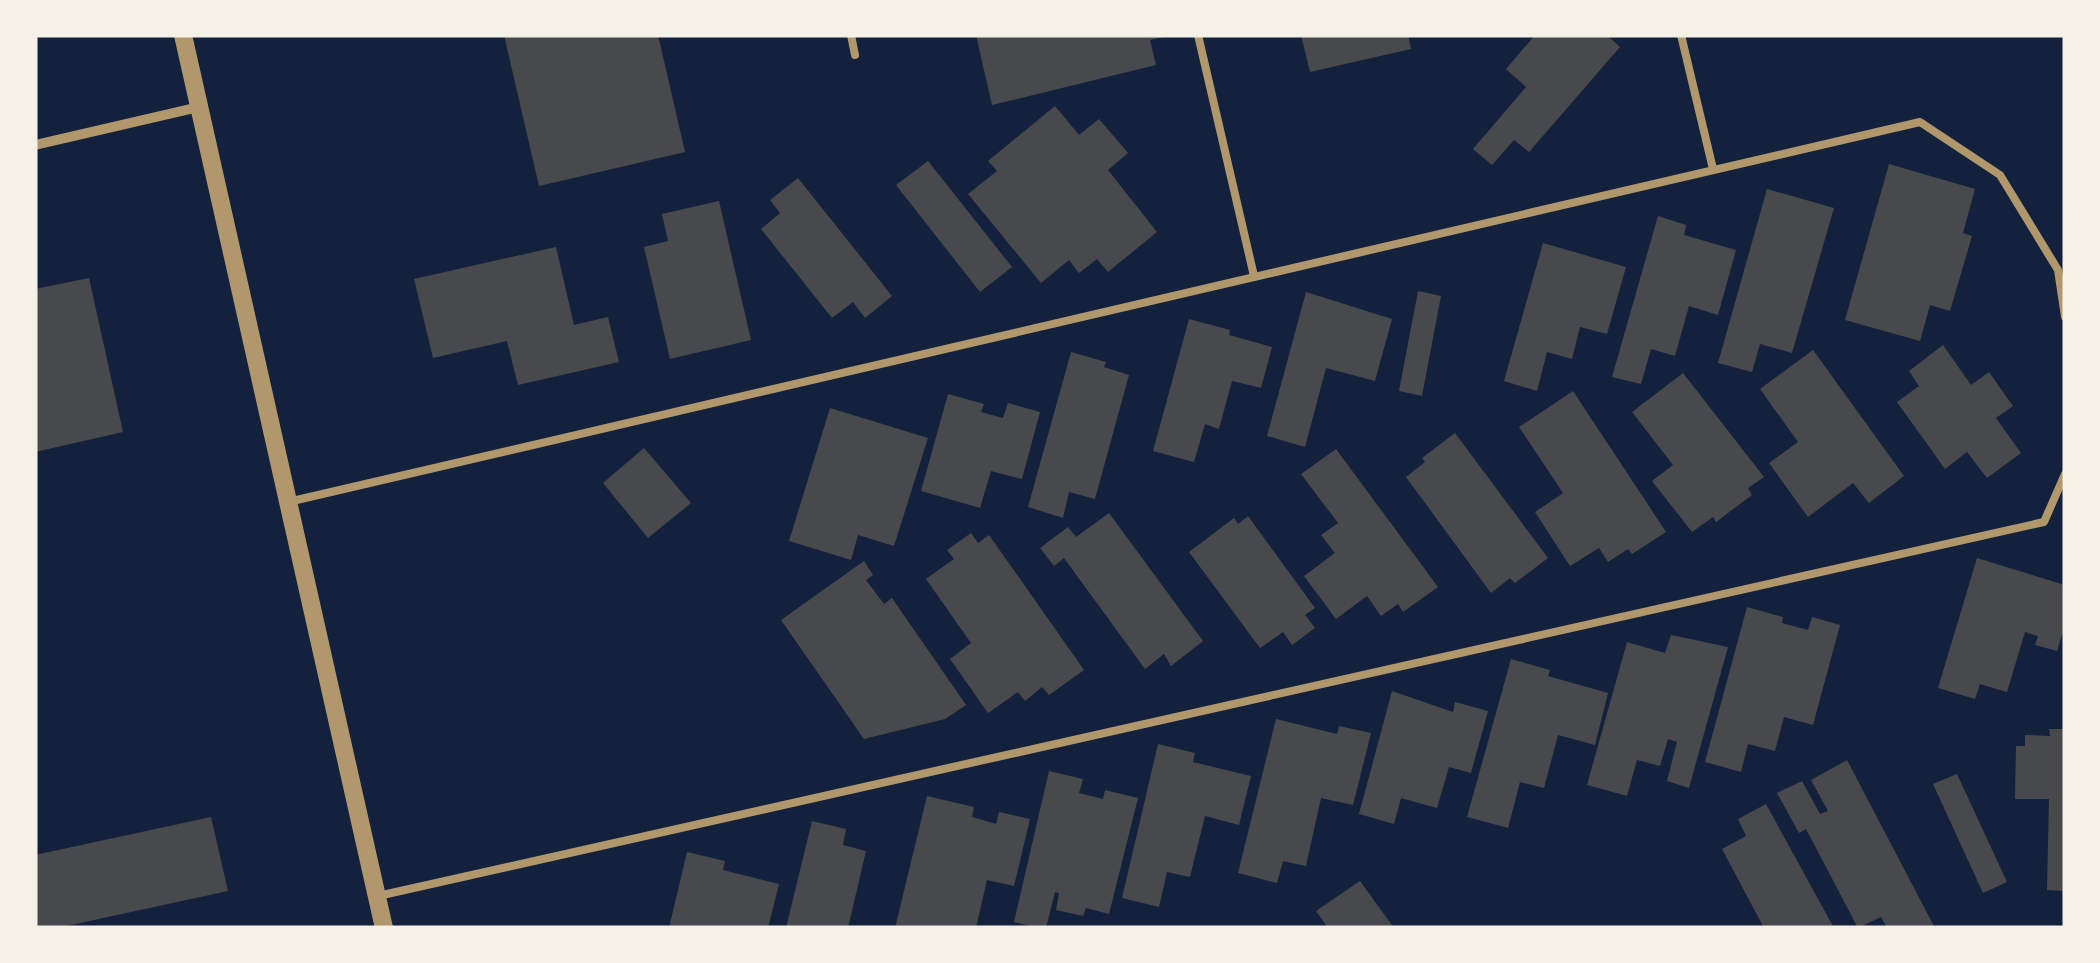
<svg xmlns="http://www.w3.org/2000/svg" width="2100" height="963" viewBox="0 0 2100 963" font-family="Ubuntu,sans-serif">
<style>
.building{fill:#48494c}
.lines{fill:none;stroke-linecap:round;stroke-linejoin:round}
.service{stroke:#b1986c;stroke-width:8}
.minor{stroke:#b1986c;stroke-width:10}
.tertiary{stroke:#b1986c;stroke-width:18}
</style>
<rect width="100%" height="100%" fill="#14213d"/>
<g class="building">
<path d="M504 35H658L685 152 539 186Z"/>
<path d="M976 35H1164V37L1150 40 1156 65 992 105Z"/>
<path d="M1301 35H1408L1411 49 1310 72Z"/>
<path d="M1535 35H1607L1620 47 1529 152 1514 140 1492 165 1473 149 1526 87 1506 69Z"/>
<path d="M1055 106 1079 135 1099 119 1128 153 1108 170 1157 232 1108 272 1097 259 1079 273 1069 260 1041 283 968 194 997 171 988 161Z"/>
<path d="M928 161 1012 267 980 292 896 185Z"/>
<path d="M1889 164 1975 189 1963 233 1972 236 1950 311 1930 305 1920 341 1845 320Z"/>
<path d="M798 178 892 296 865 318 853 302 832 318 761 229 780 213 770 200Z"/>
<path d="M1767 189 1834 208 1792 353 1760 344 1752 372 1718 363Z"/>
<path d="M719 201 751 340 670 359 644 247 668 241 662 214Z"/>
<path d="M1658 216 1686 225 1684 235 1736 250 1718 315 1689 306 1675 356 1651 349 1641 384 1612 377Z"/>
<path d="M1543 243 1626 267 1607 334 1580 327 1572 359 1547 352 1537 391 1504 381Z"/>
<path d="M556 247 574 325 608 317 619 362 518 385 507 341 433 358 414 279Z"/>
<path d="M89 278 123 432 35 452V289Z"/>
<path d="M1418 291 1441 296 1422 396 1399 391Z"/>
<path d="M1306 292 1392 319 1375 381 1326 368 1305 447 1267 436Z"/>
<path d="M1189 319 1230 330 1229 335 1272 347 1261 388 1232 381 1219 429 1205 424 1194 462 1153 451Z"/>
<path d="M1943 345 1971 385 1989 372 2013 406 1996 418 2021 453 1987 478 1967 452 1945 469 1897 402 1919 386 1909 371Z"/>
<path d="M1813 350 1904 476 1869 503 1853 483 1808 517 1769 463 1798 442 1760 389Z"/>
<path d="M1071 352 1106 362 1104 367 1129 375 1095 499 1069 492 1063 518 1028 507Z"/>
<path d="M1683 373 1764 477 1748 488 1752 495 1716 522 1713 517 1692 532 1652 481 1673 465 1632 412Z"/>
<path d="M1573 391 1666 532 1632 554 1628 549 1608 562 1599 548 1570 566 1535 512 1563 493 1519 427Z"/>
<path d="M948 394 984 404 981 412 1003 418 1008 403 1040 412 1022 479 991 471 980 508 921 491Z"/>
<path d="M830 408 928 438 894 546 858 535 851 560 789 541Z"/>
<path d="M1455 433 1548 558 1515 583 1510 578 1491 593 1406 477 1425 462 1422 458Z"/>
<path d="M644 448 691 503 648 538 603 483Z"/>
<path d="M1336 449 1438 587 1403 612 1398 604 1381 616 1367 596 1336 619 1304 576 1335 553 1321 535 1338 523 1301 474Z"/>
<path d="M1109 513 1203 641 1171 666 1164 654 1145 669 1064 558 1054 566 1040 548 1068 527 1076 537Z"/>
<path d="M1248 516 1315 608 1305 615 1315 628 1292 645 1283 632 1260 648 1189 552 1234 518 1238 524Z"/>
<path d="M971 533 978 543 989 535 1084 670 1049 695 1042 687 1025 701 1018 692 988 713 950 659 971 643 926 579 954 559 947 550Z"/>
<path d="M1977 558 2065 585V625L2057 651 2035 645 2038 636 2025 632 2007 692 1980 684 1975 699 1938 688Z"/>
<path d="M864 561 873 575 866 580 884 604 892 598 966 705 945 719 864 739 781 620Z"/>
<path d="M1747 607 1783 617 1782 623 1808 630 1812 617 1840 625 1813 725 1784 717 1775 751 1748 744 1741 772 1705 762Z"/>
<path d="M1671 635 1728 647 1689 788 1667 781 1677 742 1668 739 1660 766 1637 760 1627 796 1587 785 1627 642 1665 653Z"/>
<path d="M1511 659 1550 670 1548 676 1608 693 1595 745 1558 735 1544 788 1520 782 1508 828 1467 817Z"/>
<path d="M1392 691 1453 712 1455 702 1488 711 1471 773 1449 767 1437 808 1401 798 1394 824 1359 814Z"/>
<path d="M1276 719 1337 734 1339 726 1371 733 1353 805 1321 798 1306 866 1283 861 1277 883 1238 873Z"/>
<path d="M2049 729H2065V891L2047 890 2049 799H2015L2016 746H2025V735L2050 736Z"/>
<path d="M1158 744 1195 753 1193 762 1251 776 1239 825 1205 816 1190 877 1167 872 1159 907 1122 898Z"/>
<path d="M1847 760 1935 928H1887L1881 917 1858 928 1806 829 1799 833 1777 793 1802 781 1820 814 1828 811 1811 780Z"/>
<path d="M1049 771 1083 779 1079 793 1103 799 1105 790 1138 798 1109 914 1086 908 1083 916 1056 910 1059 893 1055 892 1046 928H1039L1014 922Z"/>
<path d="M1957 774 2007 882 1983 893 1933 784Z"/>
<path d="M927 796 974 807 972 817 996 824 999 812 1030 819 1014 886 987 880 976 928H895Z"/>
<path d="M1766 804 1834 928H1764L1722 849 1746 836 1738 819Z"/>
<path d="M211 817 228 891 57 928H35V855Z"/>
<path d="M812 821 846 829 843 845 866 851 848 928H786Z"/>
<path d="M687 852 725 861 723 870 779 884 768 928H669Z"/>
<path d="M1360 881 1394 928H1328L1316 911Z"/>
</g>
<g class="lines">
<g class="service">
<path d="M851 35 855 55"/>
<path d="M1198 35 1254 276"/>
<path d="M1681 35 1713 169"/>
<path d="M288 502 1920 122 2000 175 2058 270 2065 317"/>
<path d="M378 896 2044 522 2065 474"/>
</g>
<path class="minor" d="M35 145 199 107"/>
<path class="tertiary" d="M183 35 384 928"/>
</g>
<rect width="2100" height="963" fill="none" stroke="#f6f1e7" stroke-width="75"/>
</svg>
